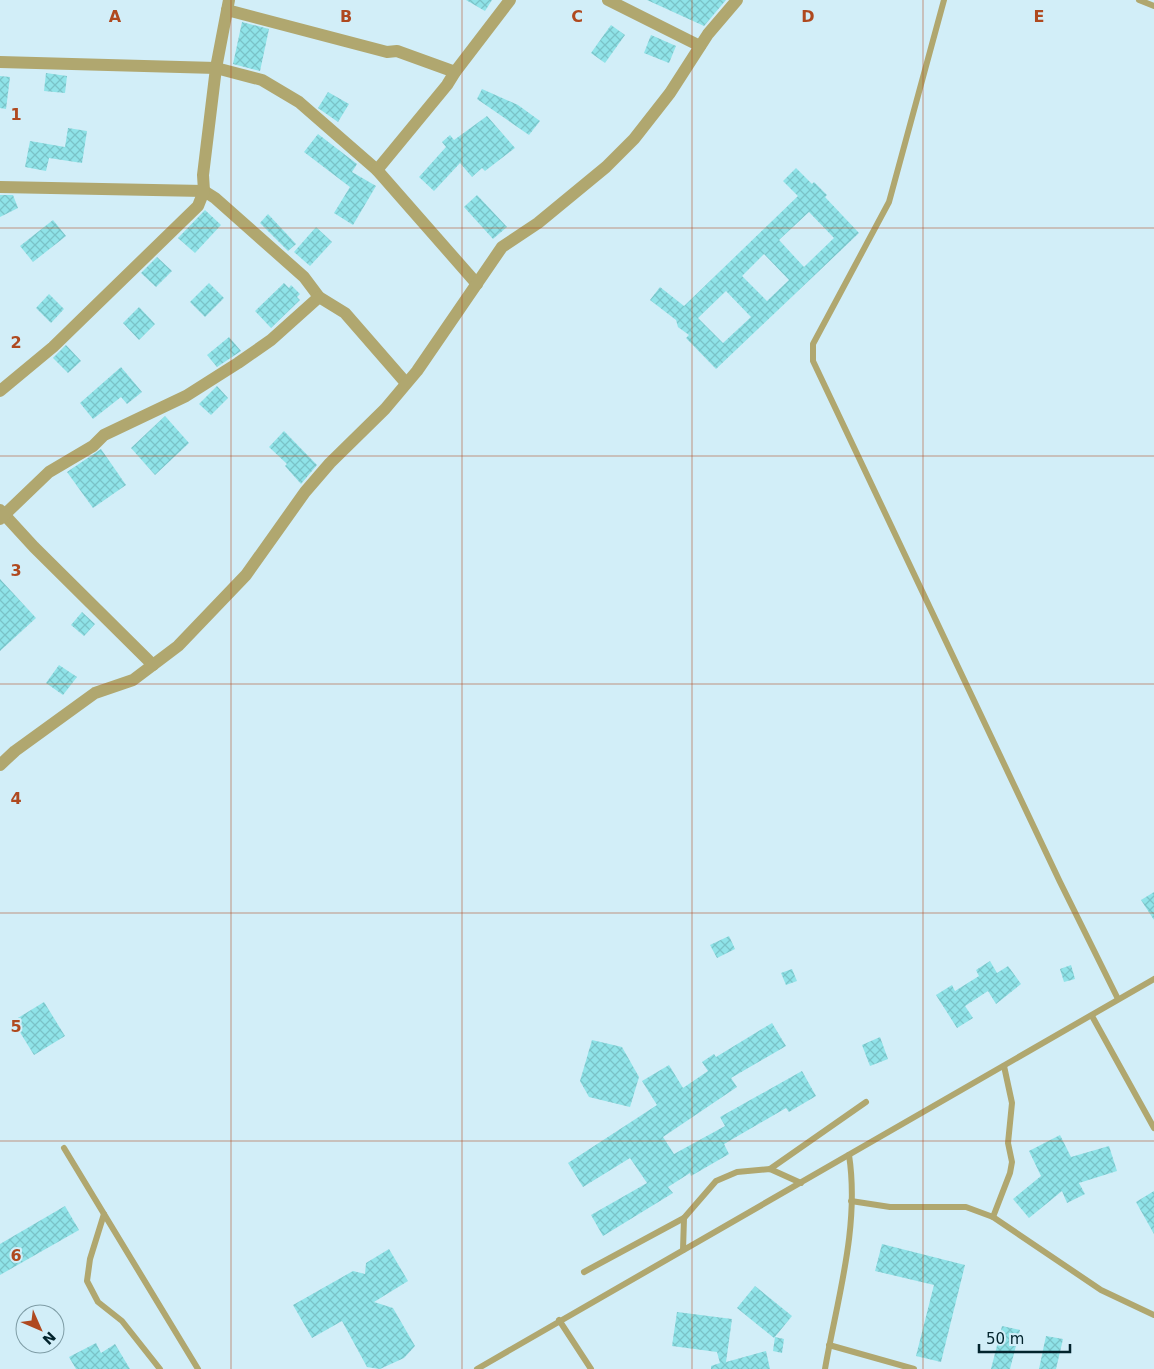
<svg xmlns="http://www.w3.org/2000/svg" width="1154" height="1369" viewBox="0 0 1154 1369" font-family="'DejaVu Sans',sans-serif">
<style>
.building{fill:url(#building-cross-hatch);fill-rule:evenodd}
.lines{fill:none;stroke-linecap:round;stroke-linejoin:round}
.lane{stroke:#b0a76f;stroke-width:6}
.street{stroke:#b0a76f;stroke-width:12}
.grid{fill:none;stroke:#af491f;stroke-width:1;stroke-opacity:0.55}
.grid-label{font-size:16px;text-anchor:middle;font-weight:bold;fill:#af491f;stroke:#d2eef8;stroke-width:4;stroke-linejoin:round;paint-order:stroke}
</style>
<defs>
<pattern id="building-cross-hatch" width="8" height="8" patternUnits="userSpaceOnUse" patternTransform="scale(1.25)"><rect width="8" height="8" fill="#8fe3e8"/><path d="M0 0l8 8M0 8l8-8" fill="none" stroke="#7ac2c7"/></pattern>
</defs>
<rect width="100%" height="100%" fill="#d2eef8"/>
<g class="building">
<path d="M466 0H492L485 11Z"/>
<path d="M647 0H726L704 26Z"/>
<path d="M242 22 269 29 260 71 233 64Z"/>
<path d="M611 25 625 35 605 63 591 53Z"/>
<path d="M651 35 676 46 669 63 644 53Z"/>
<path d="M46 73 67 76 65 93 44 91Z"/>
<path d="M0 76 10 77 6 109 0 108Z"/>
<path d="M482 89 518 105 540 121 529 135 477 99Z"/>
<path d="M328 92 349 104 338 122 318 108Z"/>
<path d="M487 116 515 148 485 171 482 168 472 177 460 163 434 191 419 177 446 147 442 142 450 135 454 140Z"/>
<path d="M68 128 87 131 82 163 49 158 46 171 25 167 30 141 65 147Z"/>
<path d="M318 134 357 164 352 172 376 186 353 225 334 213 350 187 304 152Z"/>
<path d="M796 168 812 184 814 182 827 195 825 197 859 233 716 369 686 338 689 335 678 327 676 320 650 300 660 287 684 306 798 196 783 181ZM809 212 834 238 804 267 779 240ZM764 254 789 280 767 301 742 276ZM726 291 751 317 723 343 698 318Z"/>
<path d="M0 195H13L18 208 0 217Z"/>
<path d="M477 195 507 227 493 239 464 207Z"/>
<path d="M205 210 221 225 195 253 178 238Z"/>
<path d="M268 214 296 244 288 251 260 223Z"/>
<path d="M53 220 66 236 33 262 20 246Z"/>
<path d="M316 227 332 242 310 266 294 252Z"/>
<path d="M157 257 172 271 156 287 141 273Z"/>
<path d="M209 283 224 298 205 317 190 302Z"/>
<path d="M284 283 289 288 291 285 300 294 297 297 300 300 271 328 255 311Z"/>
<path d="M49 294 64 309 51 323 36 308Z"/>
<path d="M139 307 155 324 139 340 123 323Z"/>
<path d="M229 337 241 351 217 367 207 355Z"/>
<path d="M66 345 81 361 68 373 53 358Z"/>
<path d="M121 367 142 392 127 404 121 397 93 419 80 403Z"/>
<path d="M217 386 228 398 211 415 199 404Z"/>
<path d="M165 416 189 443 155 475 131 448Z"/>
<path d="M284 431 317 465 301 484 285 466 287 464 269 447Z"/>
<path d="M101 449 126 485 93 508 67 472Z"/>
<path d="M0 579 36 618 0 651Z"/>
<path d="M82 612 95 624 84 636 71 625Z"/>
<path d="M59 665 77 677 63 695 46 683Z"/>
<path d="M1154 892V920L1141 900Z"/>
<path d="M729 936 735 949 717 958 710 945Z"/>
<path d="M990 961 997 973 1008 966 1021 984 996 1004 988 991 965 1006 973 1018 957 1028 936 995 952 985 955 991 979 976 976 970Z"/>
<path d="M1071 965 1075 979 1064 982 1060 969Z"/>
<path d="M792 969 797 981 786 985 781 973Z"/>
<path d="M44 1002 65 1036 34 1055 13 1021Z"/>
<path d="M772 1023 786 1046 731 1078 737 1087 663 1137 674 1154 725 1126 720 1117 802 1071 816 1096 789 1112 786 1108 724 1144 729 1154 691 1176 690 1173 668 1187 673 1193 603 1236 591 1215 647 1183 630 1158 583 1187 568 1163 657 1105 642 1081 669 1065 683 1088 708 1071 702 1062 714 1054 716 1057Z"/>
<path d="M880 1037 888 1059 870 1066 862 1045Z"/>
<path d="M592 1040 622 1047 639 1077 630 1107 589 1097 580 1081Z"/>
<path d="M1060 1135 1071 1157 1109 1146 1117 1171 1079 1183 1085 1194 1067 1203 1062 1191 1029 1218 1013 1199 1041 1176 1029 1151Z"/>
<path d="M1154 1191V1234L1136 1202Z"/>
<path d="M65 1206 79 1230 0 1275V1244Z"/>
<path d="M882 1244 965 1265 941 1362 916 1356 934 1285 875 1271Z"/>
<path d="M389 1249 408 1281 374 1302 393 1308 415 1346 404 1358 380 1369 367 1367 342 1321 312 1338 293 1305 353 1271 365 1274 366 1263Z"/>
<path d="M755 1286 792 1316 774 1338 737 1308Z"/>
<path d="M677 1312 732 1319 726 1362 766 1351 770 1369H711V1366L720 1363 717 1352 672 1346Z"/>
<path d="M1002 1326 1020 1330 1010 1369H991Z"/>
<path d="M1046 1336 1063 1339 1056 1369H1039Z"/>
<path d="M775 1337 784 1339 782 1353 773 1351Z"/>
<path d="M96 1343 101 1353 115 1344 130 1369H76L69 1357Z"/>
</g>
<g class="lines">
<g class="lane">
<path d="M944 0 889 202 813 344V361L1060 882 1118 999"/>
<path d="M1139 0 1154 6"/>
<path d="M1092 1016 1154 1128"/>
<path d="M64 1148 198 1369"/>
<path d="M770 1169 866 1102"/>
<path d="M851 1201 890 1207H966L993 1217 1101 1290 1154 1315"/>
<path d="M104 1214 90 1259 87 1281 98 1302 122 1321 160 1369"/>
<path d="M993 1217 1010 1173 1012 1162 1008 1143 1012 1103 1004 1066"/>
<path d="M683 1250 684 1218 716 1181 737 1172 770 1169 801 1183"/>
<path d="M584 1272 684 1218"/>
<path d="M559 1320 591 1369"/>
<path d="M829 1345 914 1369"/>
<path d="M477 1369 1154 979"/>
<path d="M825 1369C837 1300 860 1226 849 1155"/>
</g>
<g class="street">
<path d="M608 0 700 46"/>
<path d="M227 10 387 52 397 51 455 72"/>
<path d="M0 62 216 68 262 80 299 102 377 170 477 284"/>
<path d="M377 170 447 85 455 72 510 0"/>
<path d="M0 187 204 191 215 198 304 277 319 297 345 313 406 383"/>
<path d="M0 391 53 347 198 206 204 191 203 175 216 68 229 0"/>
<path d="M0 510 34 547 153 665"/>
<path d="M0 519 49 472 93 446 104 435 186 396 238 363 271 340 319 297"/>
<path d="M0 765 15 751 95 693 133 680 178 646 246 575 305 492 330 463 385 409 417 371 502 247 538 223 606 167 634 139 670 93 708 34 737 0"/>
</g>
</g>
<path class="grid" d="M231 0V1369M462 0V1369M692 0V1369M923 0V1369M0 228H1154M0 456H1154M0 684H1154M0 913H1154M0 1141H1154"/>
<g class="grid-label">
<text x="115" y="22">A</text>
<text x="346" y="22">B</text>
<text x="577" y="22">C</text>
<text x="808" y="22">D</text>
<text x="1039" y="22">E</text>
<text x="16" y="120">1</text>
<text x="16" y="348">2</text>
<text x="16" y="576">3</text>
<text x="16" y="804">4</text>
<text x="16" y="1032">5</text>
<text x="16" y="1261">6</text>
</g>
<g transform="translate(40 1329) rotate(135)"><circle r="24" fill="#d2eef8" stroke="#7f9da6"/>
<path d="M0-4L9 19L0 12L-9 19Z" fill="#af491f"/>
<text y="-8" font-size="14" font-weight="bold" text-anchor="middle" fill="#02232c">N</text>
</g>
<path d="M979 1344v8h91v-8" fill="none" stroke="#02232c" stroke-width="2.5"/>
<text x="986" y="1344" font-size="15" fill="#02232c" stroke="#d2eef8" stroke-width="4" paint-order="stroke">50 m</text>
</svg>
